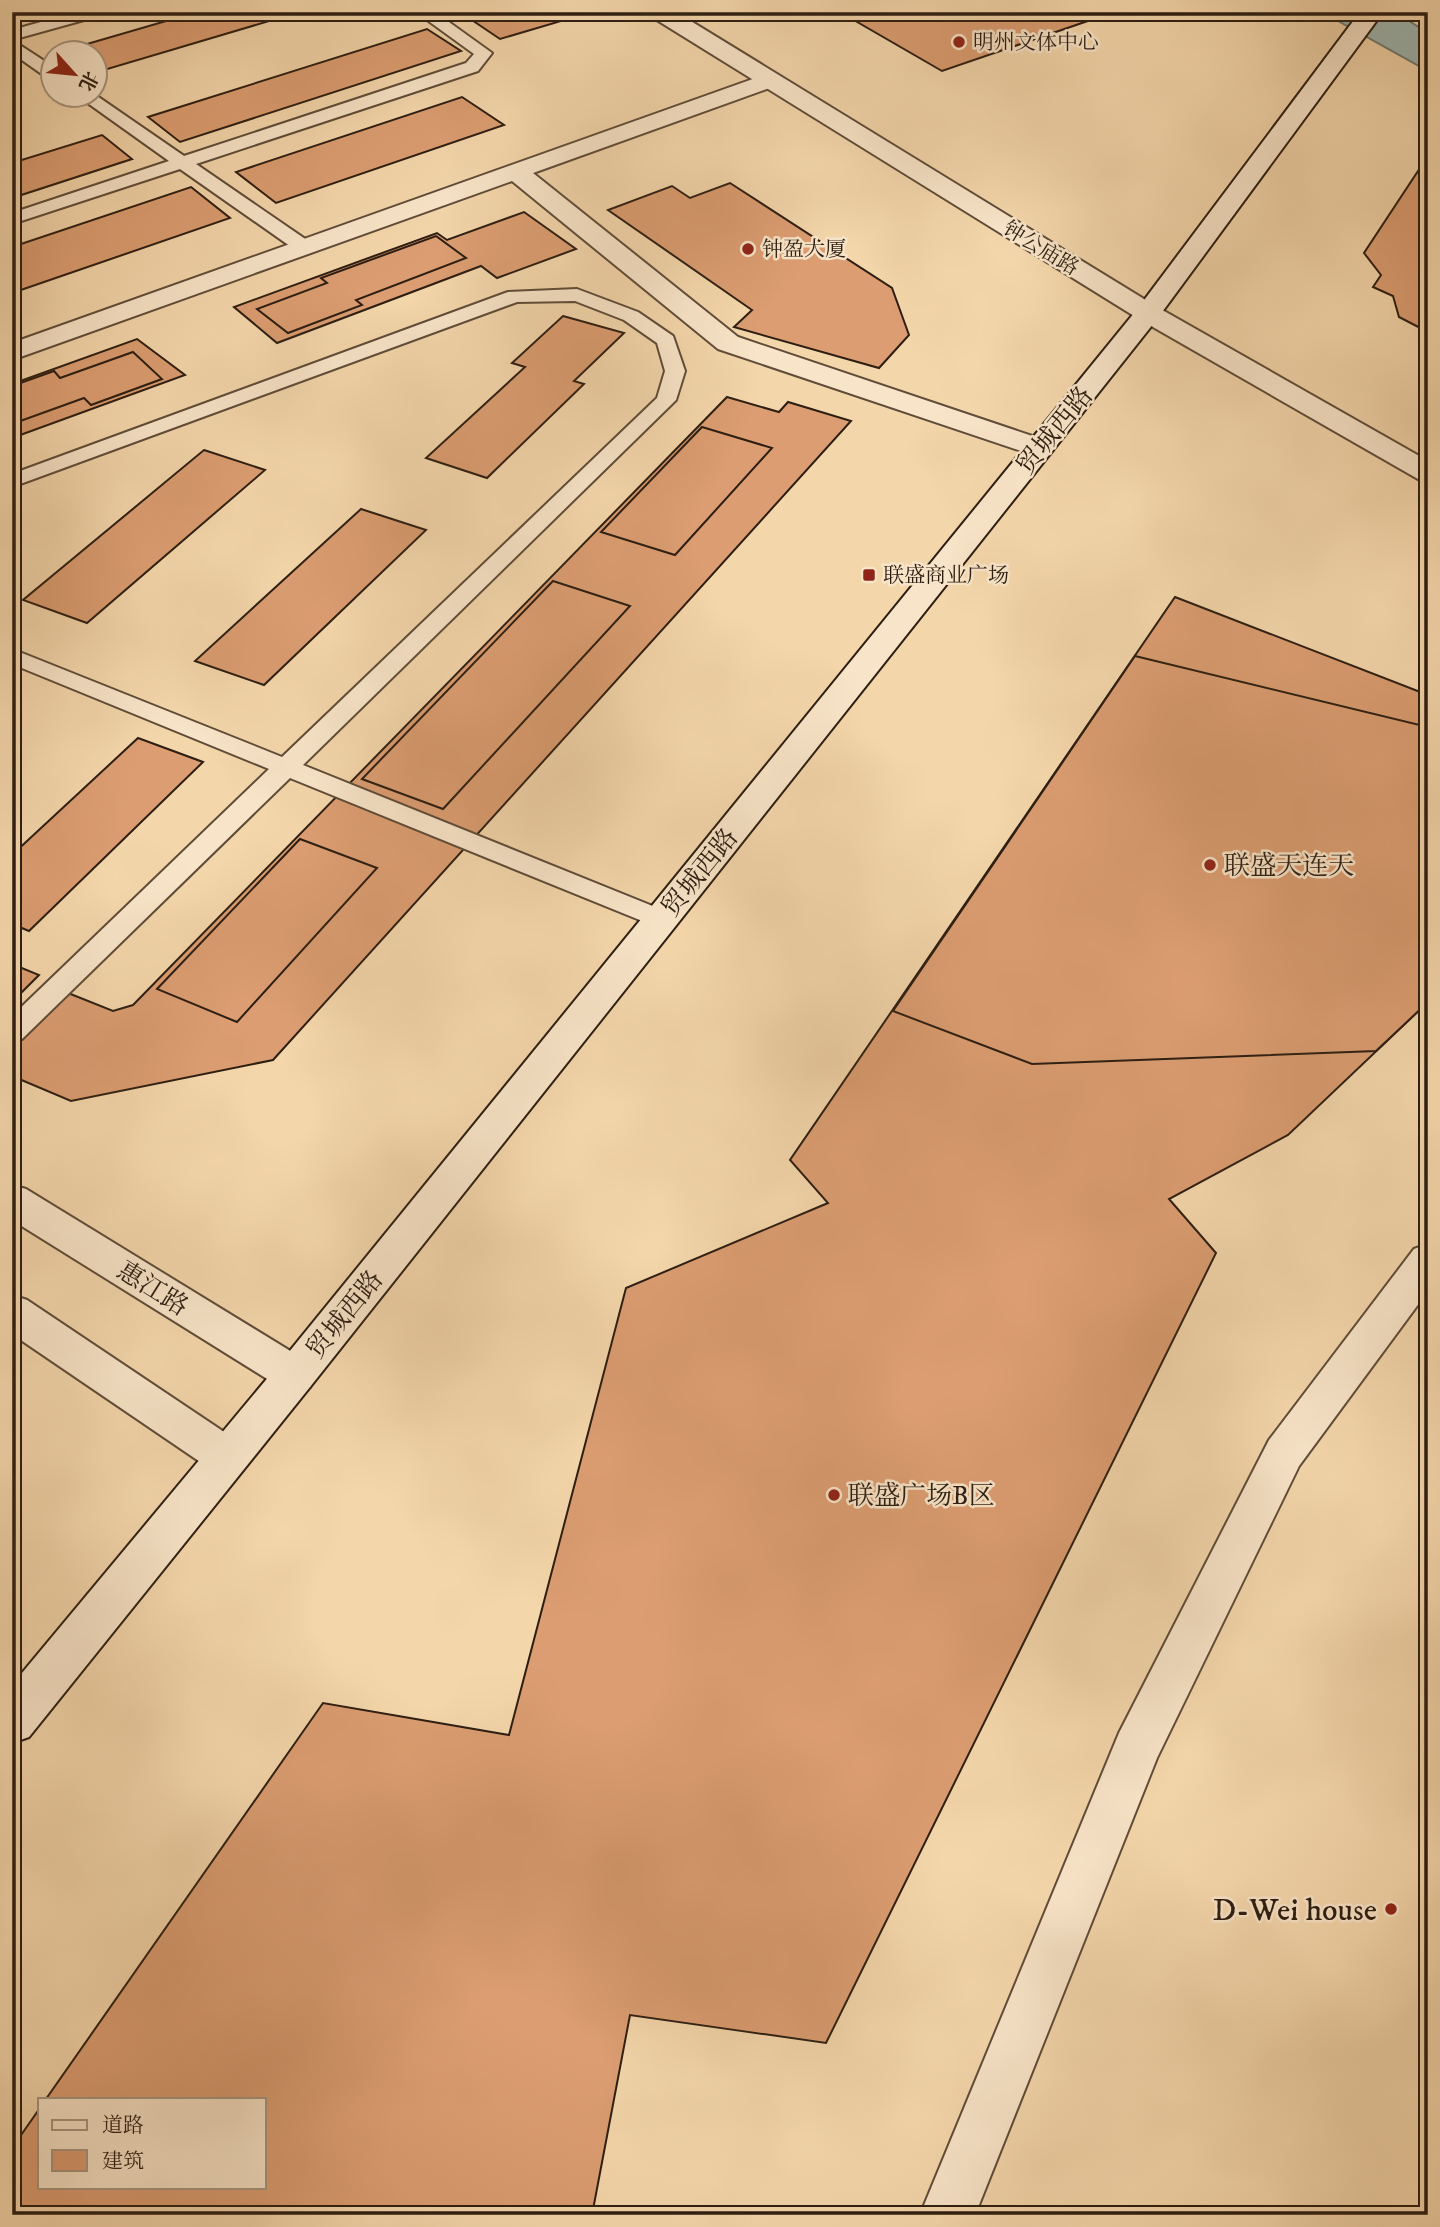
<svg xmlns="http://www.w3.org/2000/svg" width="1440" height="2227" viewBox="0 0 1440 2227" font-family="'IM FELL DW Pica','Noto Serif SC',serif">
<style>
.water{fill:#9eb7b2;stroke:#717a72;stroke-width:2}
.building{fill:#db9d71;stroke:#2d1e12;stroke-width:2}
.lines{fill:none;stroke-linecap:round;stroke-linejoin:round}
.service-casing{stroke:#5f4c38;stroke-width:4}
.minor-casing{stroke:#5f4c38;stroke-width:4}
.tertiary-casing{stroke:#5f4c38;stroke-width:4}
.secondary-casing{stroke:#2d1e12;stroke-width:4}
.service{fill:#f8e4c8;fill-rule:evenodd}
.minor{fill:#f8e4c8;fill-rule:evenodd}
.tertiary{fill:#f8e4c8;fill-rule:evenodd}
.secondary{fill:#f8e4c8;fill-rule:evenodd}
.poi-dot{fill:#8f2418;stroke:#f8e4c8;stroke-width:2.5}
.labels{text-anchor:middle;stroke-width:5;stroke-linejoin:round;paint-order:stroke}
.far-poi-label{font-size:21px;fill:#2d1e12;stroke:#f8e4c8;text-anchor:start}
.far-street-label{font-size:21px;fill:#2d1e12;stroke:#f8e4c8}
.street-label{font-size:26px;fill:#2d1e12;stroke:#f8e4c8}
.poi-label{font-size:26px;fill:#2d1e12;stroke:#f8e4c8;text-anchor:start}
.near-poi-label{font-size:32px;fill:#2d1e12;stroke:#f8e4c8;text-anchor:end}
</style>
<rect width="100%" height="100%" fill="#f4d6ab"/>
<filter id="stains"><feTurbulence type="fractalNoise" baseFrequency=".00286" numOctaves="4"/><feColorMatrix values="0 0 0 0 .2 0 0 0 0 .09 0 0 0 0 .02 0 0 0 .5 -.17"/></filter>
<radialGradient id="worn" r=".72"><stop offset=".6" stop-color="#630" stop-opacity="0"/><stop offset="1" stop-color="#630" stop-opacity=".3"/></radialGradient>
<path class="water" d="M1322 12H1395L1428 33V71Z"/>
<g class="building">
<path d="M197 12H319L303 17 296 13 94 73V52L63 51Z"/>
<path d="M460 12H558L568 19 500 39Z"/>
<path d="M840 12H1114L942 71Z"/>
<path d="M427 29 461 51 180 142 148 117Z"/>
<path d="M462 97 504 125 276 203 236 172Z"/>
<path d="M102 135 132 159 12 198V163Z"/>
<path d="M1424 162 1428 163V332L1399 317 1393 296 1373 287 1381 275 1364 253Z"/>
<path d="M730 183 892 288 909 335 879 368 734 327 752 310 608 210 672 186 690 198Z"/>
<path d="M191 187 230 218 12 293V247Z"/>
<path d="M524 212 576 249 497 278 481 266 277 343 234 307 437 233 447 240Z"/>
<path d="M436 236 466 258 356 300 362 305 288 333 257 309 327 283 321 278Z"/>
<path d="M563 316 624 333 574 381 584 384 487 478 426 458 525 367 512 363Z"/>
<path d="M137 339 185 375 12 438V384Z"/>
<path d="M133 352 162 379 91 405 84 398 12 424V386L54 371 60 378Z"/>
<path d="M727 397 779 412 788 402 851 421 273 1060 71 1101 12 1076V1042L63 991 113 1011 133 1005Z"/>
<path d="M702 427 772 448 675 555 601 532Z"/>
<path d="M204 450 265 470 87 623 23 600Z"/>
<path d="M361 509 426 530 264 685 195 661Z"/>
<path d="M553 581 630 606 443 809 362 779Z"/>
<path d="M1175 597 1428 695V1002L1288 1135 1169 1199 1216 1253 826 2043 630 2015 592 2215H12V2148L40 2108V2187H264V2099H46L323 1703 509 1735 626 1288 828 1203 790 1160Z"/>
<path d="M1135 656 1428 727V1002L1376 1051 1032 1064 893 1011Z"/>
<path d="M138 738 203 762 29 931 12 924V855Z"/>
<path d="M300 839 377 868 237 1022 157 989Z"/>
<path d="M12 964 39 975 12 1002Z"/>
</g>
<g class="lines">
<g class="service-casing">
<g id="service">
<path d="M77 12H104L102 15 12 40V30Z"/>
<path d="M416 12H435L492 53 478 71 196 164 311 243 313 247 311 251H297L180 169 12 224V213L169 161 75 94H94L184 156 466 63 474 54Z"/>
<path d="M12 40 52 66V78L46 77 12 53Z"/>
<path d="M577 289 638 312 673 336 685 371 676 400 303 765 670 913 674 919 670 925 661 928 652 925 290 778 22 1039 12 1042V1016L269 769 12 664V649L282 757 657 398 665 371 657 343 624 320 575 301 517 302 12 487V474L508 292Z"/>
</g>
</g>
<g class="minor-casing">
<g id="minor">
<path d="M767 74 775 76 779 81 775 86 533 173 738 337 1050 442 1054 448 1050 454 1040 457 1030 454 718 349 512 181 12 360V343Z"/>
<path d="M12 1185 26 1189 310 1363 316 1375 310 1387 295 1393 280 1387 12 1220Z"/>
<path d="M12 1295 27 1300 242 1444 249 1457 242 1470 227 1476 212 1470 12 1334Z"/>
</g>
</g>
<g class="tertiary-casing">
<g id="tertiary">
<path d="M649 12H676L1157 307 1428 461V482L1418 479 1139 319 652 17Z"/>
<path d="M1428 1244V1291L1299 1466 1157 1758 975 2215H920L1119 1733 1269 1440 1414 1249Z"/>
</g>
</g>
<g class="secondary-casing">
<path id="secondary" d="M1360 12H1383L1157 319 310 1387 29 1737 12 1743V1685L280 1363 1139 307Z"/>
</g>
<use href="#service" class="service"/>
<use href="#minor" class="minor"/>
<use href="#tertiary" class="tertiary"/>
<use href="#secondary" class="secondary"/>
</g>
<g class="poi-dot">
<circle cx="959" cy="42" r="7"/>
<circle cx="748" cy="249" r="7"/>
<rect x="862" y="568" width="14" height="14" rx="3.5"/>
<circle cx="1210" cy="865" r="7"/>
<circle cx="834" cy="1495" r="7"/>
<circle cx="1391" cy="1909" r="7"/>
</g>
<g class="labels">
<g class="far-poi-label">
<text x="973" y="49">明州文体中心</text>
<text x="762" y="256">钟盈大厦</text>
<text x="883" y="582">联盛商业广场</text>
</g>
<g class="far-street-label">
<text transform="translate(1041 248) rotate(31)" y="7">钟公庙路</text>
</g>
<g class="street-label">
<text transform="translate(1054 430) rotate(-51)" y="9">贸城西路</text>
<text transform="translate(699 872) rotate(-51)" y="9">贸城西路</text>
<text transform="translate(153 1288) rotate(32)" y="9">惠江路</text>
<text transform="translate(344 1314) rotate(-51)" y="9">贸城西路</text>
</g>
<g class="poi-label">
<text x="1224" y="874">联盛天连天</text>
<text x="848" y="1504">联盛广场B区</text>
</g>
<g class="near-poi-label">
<text x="1377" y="1920">D-Wei house</text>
</g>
</g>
<rect width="1440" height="2227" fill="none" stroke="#f4d6ab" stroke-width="42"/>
<rect x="14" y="14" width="1412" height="2199" fill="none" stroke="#2d1e12" stroke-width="3.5"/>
<rect x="21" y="21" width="1398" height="2185" fill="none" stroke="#2d1e12" stroke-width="2"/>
<rect x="38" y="2098" width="228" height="91" fill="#f8e4c8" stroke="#a7957f" stroke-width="2"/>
<rect x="52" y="2120" width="35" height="10" fill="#f8e4c8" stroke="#a7957f" stroke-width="2"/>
<text x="102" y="2132" font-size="21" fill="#2d1e12">道路</text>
<rect x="52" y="2150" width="35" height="21" fill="#db9d71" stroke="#a7957f" stroke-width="2"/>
<text x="102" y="2168" font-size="21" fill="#2d1e12">建筑</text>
<g transform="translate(74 74) rotate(117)"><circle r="33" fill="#f8e4c8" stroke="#a7957f" stroke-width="2"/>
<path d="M0-5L12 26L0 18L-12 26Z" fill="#8f2418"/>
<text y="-10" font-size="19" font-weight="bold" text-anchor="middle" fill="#2d1e12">北</text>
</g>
<rect width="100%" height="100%" filter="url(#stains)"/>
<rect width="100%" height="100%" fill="url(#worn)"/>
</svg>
